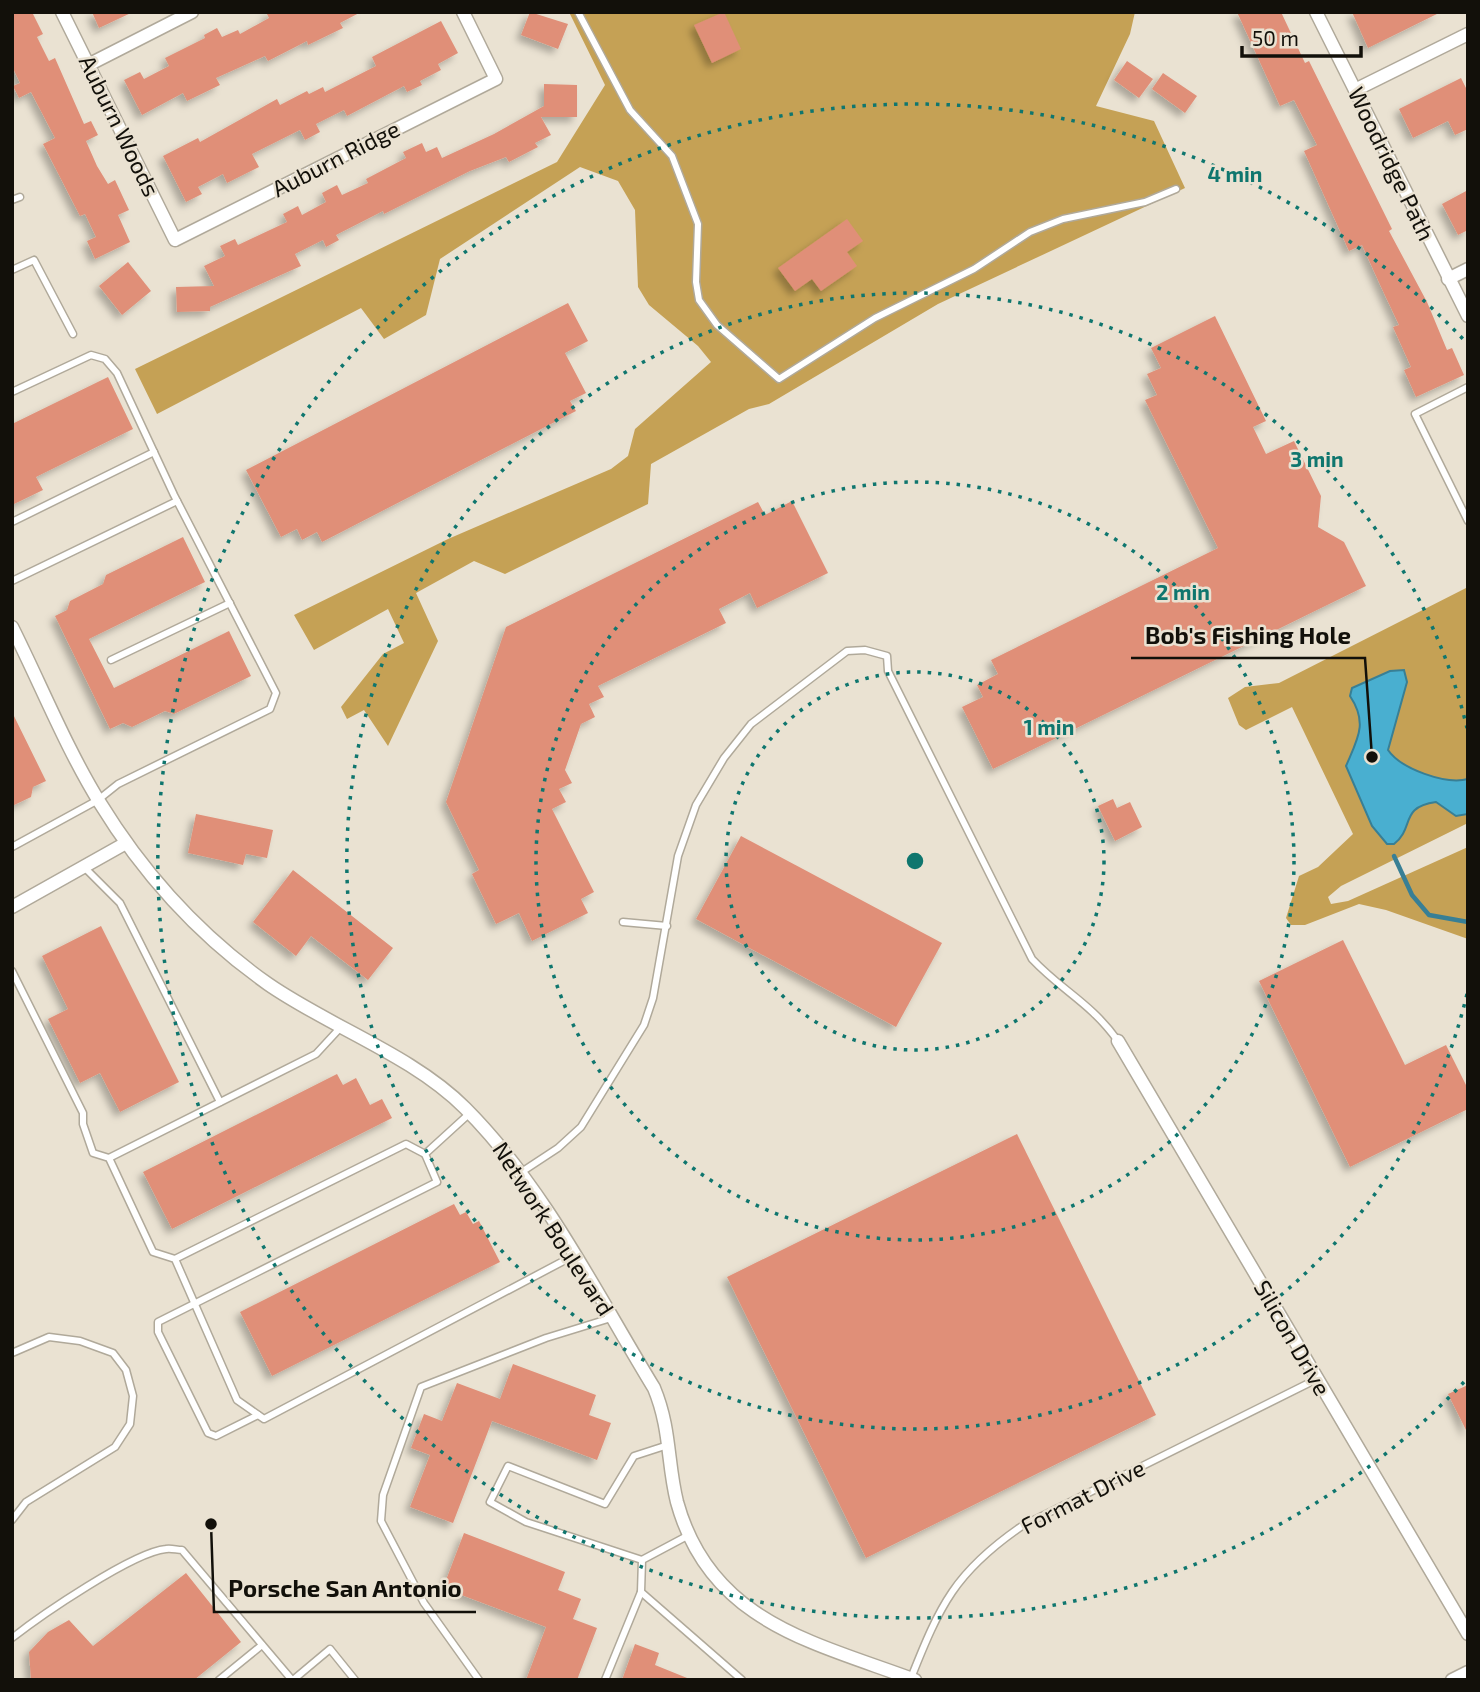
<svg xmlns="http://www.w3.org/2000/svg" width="1480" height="1692" viewBox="0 0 1480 1692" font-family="'Exo 2',sans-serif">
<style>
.forest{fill:#c5a155}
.water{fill:#49afd0;stroke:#387f95;stroke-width:2}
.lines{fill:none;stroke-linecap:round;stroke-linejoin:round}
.stream{stroke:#387f95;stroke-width:4.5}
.building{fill:#e08f78;filter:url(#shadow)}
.lane-casing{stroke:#b0a99a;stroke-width:9}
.street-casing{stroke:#b0a99a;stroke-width:15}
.lane{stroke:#fff;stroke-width:6}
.street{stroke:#fff;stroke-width:12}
.ring{fill:none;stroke:#0f766e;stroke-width:3.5;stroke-dasharray:3.5 7}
.labels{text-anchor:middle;stroke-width:5;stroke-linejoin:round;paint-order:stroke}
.street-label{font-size:23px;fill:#12100a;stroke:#eae2d2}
.centre{fill:#0f766e;stroke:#eae2d2;stroke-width:3.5}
.ring-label{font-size:21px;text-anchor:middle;font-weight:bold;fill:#0f766e;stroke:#eae2d2;stroke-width:5;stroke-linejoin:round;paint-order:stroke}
.leader{fill:none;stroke:#12100a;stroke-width:2.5}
.callout-dot{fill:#12100a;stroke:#eae2d2;stroke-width:2.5}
.callout-label{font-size:24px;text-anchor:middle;font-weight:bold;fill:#12100a;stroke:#eae2d2;stroke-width:5;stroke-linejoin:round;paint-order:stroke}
</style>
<defs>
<filter id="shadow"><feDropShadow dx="-5" dy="5" stdDeviation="3.5" flood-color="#0004"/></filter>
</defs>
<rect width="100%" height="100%" fill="#eae2d2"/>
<g class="forest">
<path d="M569 12H1135L1130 34 1096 106 1154 121 1185 188 938 304 769 404 749 409 651 464 648 504 505 574 474 561 416 593 438 641 388 746 364 710 347 719 341 707 383 654 404 643 388 609 314 650 294 615 448 539 611 469 628 456 635 429 711 362 698 346 649 305 638 287 635 210 618 181 580 167 440 259 426 315 384 339 361 308 157 414 135 369 557 162 605 85Z"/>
<path d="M1468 587V823L1341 886 1328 897 1331 904 1348 901 1468 847V939L1386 910 1359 904 1305 925H1291L1286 918 1299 876 1318 867 1353 834 1292 707 1246 730 1239 725 1228 698 1245 687 1279 683Z"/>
</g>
<path class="water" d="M1404 670 1407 682 1388 750C1401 769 1446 785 1468 779V814L1456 816 1436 802C1399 807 1415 828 1394 844H1387L1372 826 1346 766C1358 738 1368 723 1350 696L1352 688 1390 671Z"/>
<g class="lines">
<path class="stream" d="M1394 856 1412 895 1429 915 1468 922"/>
</g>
<g class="building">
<path d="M12 12H32L43 34 37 37 49 61 55 58 84 124 91 121 98 135 86 141 97 166 108 184 115 180 129 210 118 215 130 242 95 259 87 241 96 237 85 214 80 216 43 144 55 138 31 92 19 98 13 86 20 83 12 66Z"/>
<path d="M92 12H133L99 28Z"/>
<path d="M266 12H361L340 23 343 28 308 45 307 41 268 61 265 56 216 78 220 85 187 101 183 93 142 115 124 80 140 72 144 79 169 66 165 58 205 38 204 35 217 28 222 37 238 30 240 34 269 18Z"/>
<path d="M530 12 568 24 558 49 521 35Z"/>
<path d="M724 12 741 49 712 63 694 25Z"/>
<path d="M1237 12H1281L1305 63 1309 61 1392 229 1389 231 1427 302 1447 350 1452 348 1464 375 1416 397 1404 370 1411 367 1393 327 1399 325 1382 289 1362 245 1349 251 1304 151 1317 145 1294 100 1280 106Z"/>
<path d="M1352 12H1441L1368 48Z"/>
<path d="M441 21 458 53 438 64 441 70 420 81 422 85 407 92 404 86 347 116 344 110 316 124 320 132 305 140 300 130 252 154 259 167 227 183 223 174 198 187 202 194 186 202 163 156 198 138 200 142 277 99 280 105 307 91 309 94 323 87 325 92 376 66 372 57Z"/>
<path d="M1127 61 1153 79 1139 98 1114 80Z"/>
<path d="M1163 73 1197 96 1185 113 1152 89Z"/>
<path d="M1461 78 1468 92V129L1455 135 1448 121 1413 138 1399 109Z"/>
<path d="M544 84 577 85V117H541L551 135 535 143 538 147 509 162 506 157 470 171 384 214 383 211 336 235 339 240 326 247 323 240 295 254 301 266 210 307V311L177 312 176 287 214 286 204 266 225 256 220 246 235 239 238 245 287 222 283 214 298 206 302 215 326 202 322 193 337 185 342 195 368 183 366 179 406 158 403 152 422 143 426 152 437 147 442 158 494 134 544 106Z"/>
<path d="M1468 190V230L1458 235 1442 204Z"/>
<path d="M847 219 863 241 847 252 857 266 821 291 812 279 795 291 778 268Z"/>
<path d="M128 262 151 291 122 315 99 286Z"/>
<path d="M568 303 588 341 565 353 586 393 570 401 576 411 322 542 317 532 302 540 297 529 281 537 246 470Z"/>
<path d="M1215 316 1266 421 1253 427 1266 454 1294 441 1321 496 1318 527 1344 542 1366 586 993 769 962 707 983 697 977 685 998 674 991 660 1218 548 1145 400 1157 395 1147 374 1161 368 1151 348Z"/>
<path d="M108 377 133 429 36 477 43 490 12 505V424Z"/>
<path d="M792 501 828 573 757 608 750 593 719 609 726 623 598 686 604 697 589 704 595 717 581 724 565 770 572 783 559 789 566 802 552 809 594 892 581 899 588 913 532 941 519 913 496 924 472 874 479 870 446 802 506 627 758 502 765 515Z"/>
<path d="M183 537 205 582 89 639 114 688 229 631 251 676 174 714 165 711 132 727 123 723 110 729 55 616 67 610 70 601 103 584 106 575Z"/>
<path d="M12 712 46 781 33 787 31 797 12 806Z"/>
<path d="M1113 799 1117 808 1130 802 1142 827 1115 841 1098 806Z"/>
<path d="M196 814 273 830 267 858 246 854 243 865 188 853Z"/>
<path d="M741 836 942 943 896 1027 696 919Z"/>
<path d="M293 870 393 948 368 980 311 936 296 956 253 922Z"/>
<path d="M101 926 179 1082 120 1112 100 1073 80 1083 48 1019 68 1009 42 956Z"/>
<path d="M1343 940 1405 1065 1446 1045 1468 1089V1109L1350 1167 1259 981Z"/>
<path d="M337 1074 343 1085 356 1078 370 1105 382 1099 392 1118 172 1229 143 1172Z"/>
<path d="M1017 1134 1156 1415 866 1558 727 1277Z"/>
<path d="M454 1204 460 1215 466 1212 473 1224 479 1221 500 1262 272 1376 240 1312Z"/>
<path d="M513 1364 596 1395 589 1415 611 1423 597 1460 492 1421 453 1523 410 1507 430 1455 411 1448 424 1414 442 1421 457 1383 500 1399Z"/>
<path d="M1468 1385V1434L1448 1394Z"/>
<path d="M464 1533 565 1572 558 1590 581 1599 573 1619 597 1628 577 1680H526L546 1627 443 1588Z"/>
<path d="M186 1573 241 1642 194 1680H31L29 1652 48 1632 69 1620 93 1646Z"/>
<path d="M635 1644 659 1653 655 1665 692 1680H622Z"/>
</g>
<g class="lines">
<g class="lane-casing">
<g id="lane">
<path d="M578 12 630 110 672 156 698 224 696 282 699 300 717 325 779 379 875 318 974 269 1030 232 1063 219 1145 202 1176 189"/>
<path d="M12 200 20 197"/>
<path d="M12 270 34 260 73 334"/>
<path d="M1468 387 1415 414 1468 521"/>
<path d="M12 392 91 355 105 359 117 373 174 495 276 693 270 709 118 784 98 800 12 847"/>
<path d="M12 522 154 452"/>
<path d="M12 581 177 501"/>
<path d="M111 660 230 603"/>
<path d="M84 867 120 903 220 1102"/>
<path d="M623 922 667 926"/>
<path d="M12 971 83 1113V1124L93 1153 109 1158 153 1252 175 1259 237 1400 264 1419 573 1256"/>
<path d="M109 1158 316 1054 340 1028"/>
<path d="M520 1173 558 1148 581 1127 644 1025 653 998 678 856 696 805 724 758 751 724 847 651 865 650 887 656 888 671 1032 959C1062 991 1091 1003 1118 1041"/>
<path d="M175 1259 406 1144 425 1154"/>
<path d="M12 1353 49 1337 80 1341 113 1353 126 1370 133 1396 130 1424 115 1447 26 1502 12 1520"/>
<path d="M258 1415 216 1436 208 1433 158 1332V1322L437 1182 425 1154 470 1113"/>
<path d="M689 1535 642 1560 641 1592 742 1680"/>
<path d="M642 1560 526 1522 490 1502 508 1466 605 1504 634 1456 668 1445"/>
<path d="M12 1638C40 1616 133 1552 166 1549 171 1548 177 1550 182 1550L292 1680"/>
<path d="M911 1678C940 1605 955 1572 1022 1526L1317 1379"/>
<path d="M219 1680 262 1645"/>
<path d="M293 1680 330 1649 355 1680"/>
<path d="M479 1680 424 1603 381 1521 383 1495 421 1387 546 1338 611 1318"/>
<path d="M605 1680 641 1592"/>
</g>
</g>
<g class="street-casing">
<g id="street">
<path d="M62 12 175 240 496 79 463 12"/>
<path d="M1316 12 1468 316"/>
<path d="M88 65 192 12"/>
<path d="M1355 90 1468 34"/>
<path d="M1448 279 1468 269"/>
<path d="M12 627C41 685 66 748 100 803 143 873 200 936 268 984 330 1027 412 1055 465 1108 544 1187 596 1293 654 1388 671 1429 667 1462 677 1502 710 1622 813 1642 915 1680"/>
<path d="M12 907 126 843"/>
<path d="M1118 1041 1468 1634"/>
<path d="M1452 1680 1468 1672"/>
</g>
</g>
<use href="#lane" class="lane"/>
<use href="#street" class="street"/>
</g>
<g class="ring">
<circle cx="915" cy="861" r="189"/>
<circle cx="915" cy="861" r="379"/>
<path d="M1467 994A568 568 0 1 1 1467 728"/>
<path d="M1464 1382A757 757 0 1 1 1464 340"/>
</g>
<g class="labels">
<g class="street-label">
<text transform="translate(119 126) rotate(64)" y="8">Auburn Woods</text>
<text transform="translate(336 159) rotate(-27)" y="8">Auburn Ridge</text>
<text transform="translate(1391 164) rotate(64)" y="8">Woodridge Path</text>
<text transform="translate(553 1229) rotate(57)" y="8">Network Boulevard</text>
<text transform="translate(1292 1338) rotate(60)" y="8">Silicon Drive</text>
<text transform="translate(1083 1497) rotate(-27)" y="8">Format Drive</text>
</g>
</g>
<circle cx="915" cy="861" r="10" class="centre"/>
<g class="ring-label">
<text x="1235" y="182">4 min</text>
<text x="1317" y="467">3 min</text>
<text x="1183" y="600">2 min</text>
<text x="1049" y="735">1 min</text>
</g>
<path class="leader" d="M1372 757L1365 658H1131M211 1524L214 1612H476"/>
<g class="callout-dot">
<circle cx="1372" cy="757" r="7"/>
<circle cx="211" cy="1524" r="7"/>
</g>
<g class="callout-label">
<text x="1248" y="644">Bob's Fishing Hole</text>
<text x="345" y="1597">Porsche San Antonio</text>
</g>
<rect width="1480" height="1692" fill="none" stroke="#12100a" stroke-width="28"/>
<path d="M1242 46v10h119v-10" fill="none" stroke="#12100a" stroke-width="3.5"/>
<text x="1252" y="46" font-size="21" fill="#12100a" stroke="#eae2d2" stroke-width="5" paint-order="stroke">50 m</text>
</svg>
